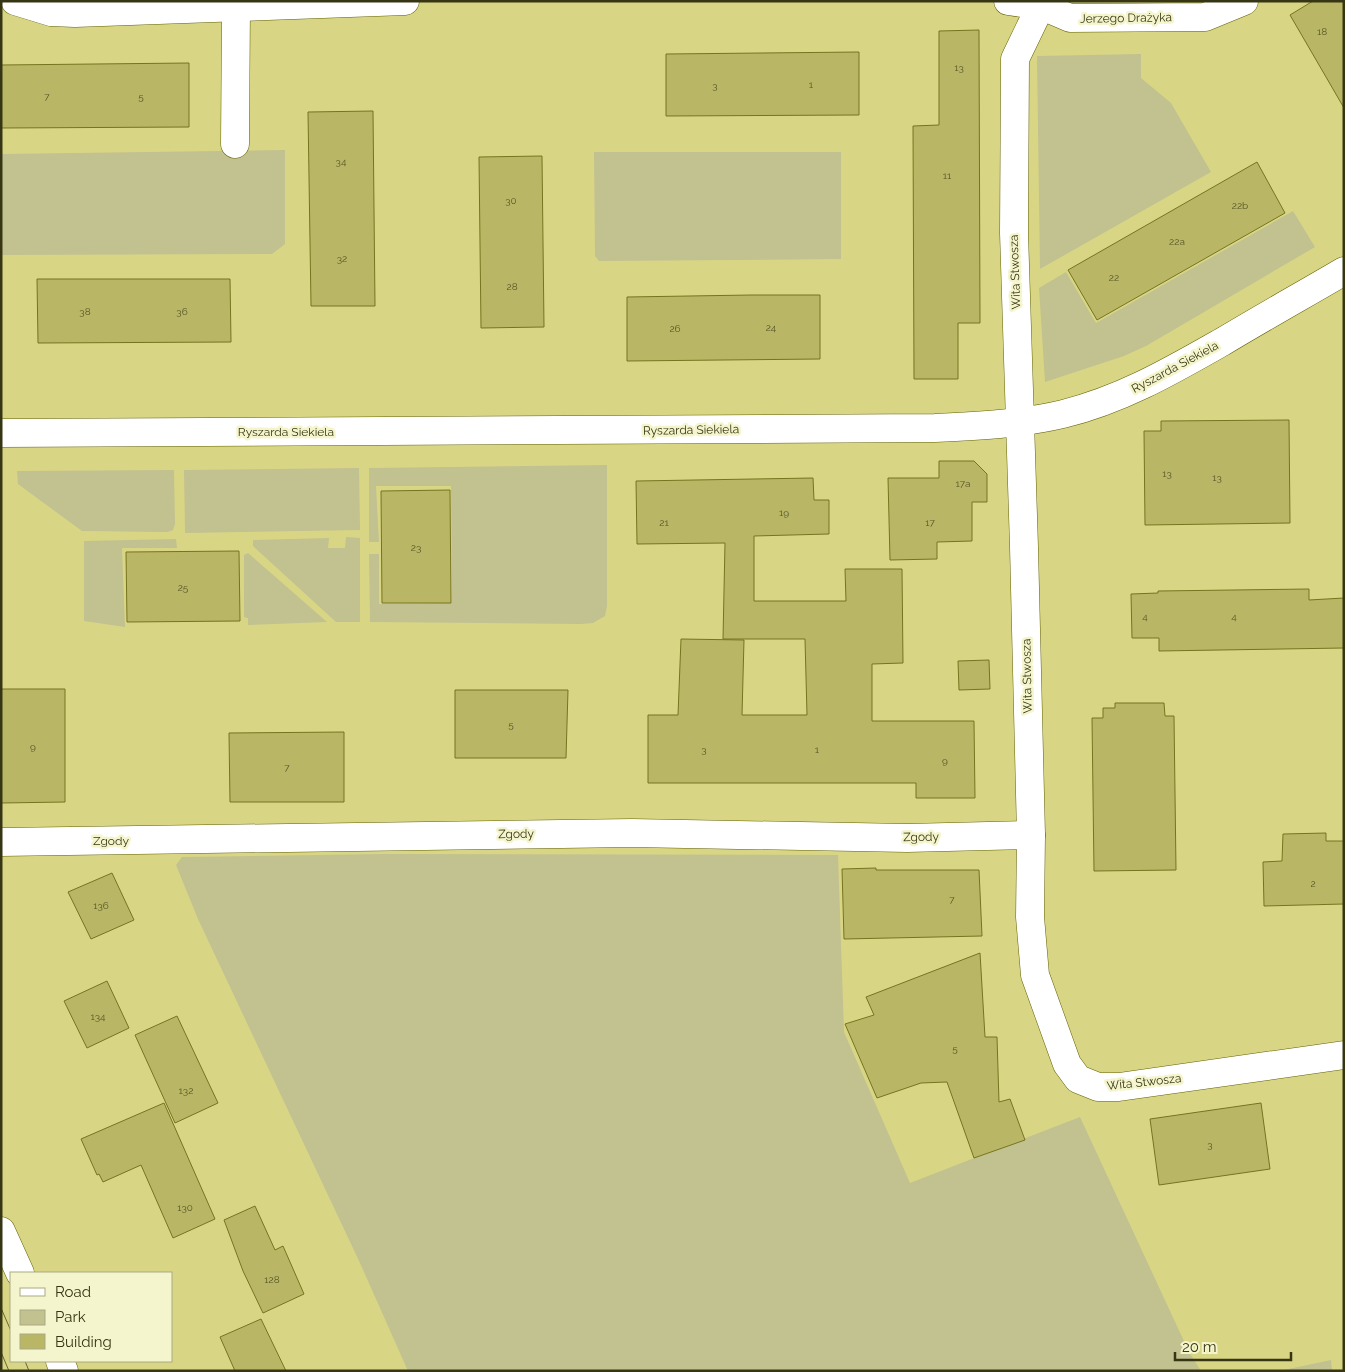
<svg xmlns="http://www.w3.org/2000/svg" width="1345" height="1372" viewBox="0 0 1345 1372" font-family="Raleway,sans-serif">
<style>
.green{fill:#c2c190}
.building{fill:#b9b766;stroke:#77741f}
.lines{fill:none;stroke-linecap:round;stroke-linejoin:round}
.minor-casing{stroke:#646100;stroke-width:29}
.minor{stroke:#fff;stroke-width:28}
.tram{stroke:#676536;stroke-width:1}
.labels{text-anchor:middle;stroke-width:5;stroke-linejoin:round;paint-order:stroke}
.number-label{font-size:10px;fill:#585628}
.street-label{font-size:12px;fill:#373614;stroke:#f5f5cd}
</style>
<rect width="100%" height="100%" fill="#d8d685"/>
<g class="green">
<path d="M1141 54V78L1171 103 1211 172 1040 269 1037 56Z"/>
<path d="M285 150V244L272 254 1 255V154Z"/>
<path d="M594 152H841V259L599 261 595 256Z"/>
<path d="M1293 211 1315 247 1146 346 1124 356 1045 382 1039 288 1066 272 1096 323Z"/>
<path d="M607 465V606L605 616 593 623 581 624 370 622 369 554H379V604L452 603 451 486H376L379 542H369V468Z"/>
<path d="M359 468 360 530 185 533 184 470Z"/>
<path d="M174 470 175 524 173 530 168 532 82 531 18 484 17 471Z"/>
<path d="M346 537 360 538V622H336L253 546V540L329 538 328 548H345Z"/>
<path d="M176 539 177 548H122L125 627 84 621V541Z"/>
<path d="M248 553 327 622 248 625V618L244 617V555Z"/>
<path d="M385 854 838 855 844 1032 910 1183 1080 1117 1189 1352 1201 1371H408L360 1263 198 919 176 865 182 857Z"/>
<path d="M1331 1360 1332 1371H1279Z"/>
</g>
<g class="building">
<path d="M1313 1H1344V108L1290 15Z"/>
<path d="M979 30 980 323H958V379H914L913 126 939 125V31Z"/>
<path d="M859 52V115L666 116V54Z"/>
<path d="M189 63V127L1 128V65Z"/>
<path d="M373 111 375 306H311L308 112Z"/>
<path d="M542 156 544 327 481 328 479 157Z"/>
<path d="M1257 162 1285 213 1097 320 1068 270Z"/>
<path d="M37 279H230L231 342 38 343Z"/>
<path d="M751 295H820V359L627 361V297Z"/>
<path d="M1289 420 1290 523 1145 525 1144 431H1161V421Z"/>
<path d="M939 461H974L987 474V502H972V541L937 542V559L890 560 888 478H939Z"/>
<path d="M813 478 814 500H829V534L754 536V601H846L845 569H902L903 663 872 664V721H974L975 798H916V783H648V715H678L681 639 744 640 742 715H807L805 639H723L725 543 637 544 636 481Z"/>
<path d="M450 490 451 603H382L381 491Z"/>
<path d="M239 551 240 621 127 622 126 552Z"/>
<path d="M1309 589V600L1344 598V648L1159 651V638H1132L1131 594 1158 593V591Z"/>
<path d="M989 660 990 689 959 690 958 661Z"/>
<path d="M1 689H65V802L1 803Z"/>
<path d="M455 690H568L566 758H455Z"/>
<path d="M1115 703H1164L1165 716H1174L1176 870 1094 871 1092 718H1103V708H1115Z"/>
<path d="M344 732V802H230L229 733Z"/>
<path d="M1326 833V841H1344V904L1264 906 1263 862 1282 861 1283 834Z"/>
<path d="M876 868V870H979L982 936 844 939 842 869Z"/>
<path d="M112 873 134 920 91 939 68 892Z"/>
<path d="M980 953 985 1037H997L999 1102 1010 1099 1025 1140 974 1158 947 1082 921 1083 877 1098 845 1024 874 1015 866 997Z"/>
<path d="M107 981 129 1028 87 1048 64 1001Z"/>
<path d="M177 1016 218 1103 175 1123 135 1035Z"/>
<path d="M164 1103 215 1219 173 1238 141 1165 103 1182 99 1174 97 1175 81 1139Z"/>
<path d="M1261 1103 1270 1169 1159 1185 1150 1119Z"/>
<path d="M255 1206 275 1250 283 1246 304 1294 263 1313 243 1271 224 1220Z"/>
<path d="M261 1319 286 1371H235L220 1337Z"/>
</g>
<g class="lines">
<g class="minor-casing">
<g id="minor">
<path d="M15 1 51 12 75 13 405 1"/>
<path d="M1008 1 1042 6 1070 18 1205 17 1244 1"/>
<path d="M1043 1 1015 59 1014 233 1024 547 1031 835 1030 917 1035 975 1067 1064 1078 1079 1098 1087H1119L1344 1055"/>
<path d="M235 144 236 7"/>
<path d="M1 433 935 428C978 426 1021 424 1063 414 1121 400 1171 371 1222 342 1262 318 1303 295 1344 271"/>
<path d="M1 842 632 833 907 838 1031 835"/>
<path d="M1 1231 20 1273"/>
<path d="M60 1361 64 1371"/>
</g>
</g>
<use href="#minor" class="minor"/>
<g class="tram">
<path d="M1 1308 11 1331"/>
<path d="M1 1352 9 1371"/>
<path d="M25 1361 29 1371"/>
</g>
</g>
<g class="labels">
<g class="number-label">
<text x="1322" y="35">18</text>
<text x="959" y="71">13</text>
<text x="811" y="88">1</text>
<text x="715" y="89">3</text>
<text x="47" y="100">7</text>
<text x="141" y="100">5</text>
<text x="341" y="165">34</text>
<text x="947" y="179">11</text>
<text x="511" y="204">30</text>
<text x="1240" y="209">22b</text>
<text x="1177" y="245">22a</text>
<text x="342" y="262">32</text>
<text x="1114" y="281">22</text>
<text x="512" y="290">28</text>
<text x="85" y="315">38</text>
<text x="182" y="315">36</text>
<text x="771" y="331">24</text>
<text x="675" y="332">26</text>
<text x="1167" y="477">13</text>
<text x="1217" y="481">13</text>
<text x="963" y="487">17a</text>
<text x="784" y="516">19</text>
<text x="664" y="526">21</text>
<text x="930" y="526">17</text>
<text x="416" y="551">23</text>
<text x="183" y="591">25</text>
<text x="1145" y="620">4</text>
<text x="1234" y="620">4</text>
<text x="511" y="728">5</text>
<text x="33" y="750">9</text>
<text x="704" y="753">3</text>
<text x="817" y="753">1</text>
<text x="945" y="764">9</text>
<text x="287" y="771">7</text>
<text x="1313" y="887">2</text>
<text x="952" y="903">7</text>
<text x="101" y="909">136</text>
<text x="98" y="1020">134</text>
<text x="955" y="1052">5</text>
<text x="186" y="1094">132</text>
<text x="1210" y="1148">3</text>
<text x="185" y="1211">130</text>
<text x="272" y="1283">128</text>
</g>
<g class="street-label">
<text transform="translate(1126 18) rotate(-1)" y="4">Jerzego Drażyka</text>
<text transform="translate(1015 272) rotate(-92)" y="4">Wita Stwosza</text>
<text transform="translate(1175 367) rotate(-28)" y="4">Ryszarda Siekiela</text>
<text transform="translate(691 430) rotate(-1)" y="4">Ryszarda Siekiela</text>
<text x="286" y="436">Ryszarda Siekiela</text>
<text transform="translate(1027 676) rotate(-91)" y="4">Wita Stwosza</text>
<text transform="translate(516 834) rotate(-1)" y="4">Zgody</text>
<text transform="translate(921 837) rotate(-1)" y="4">Zgody</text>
<text x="111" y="845">Zgody</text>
<text transform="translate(1144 1082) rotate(-6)" y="4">Wita Stwosza</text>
</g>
</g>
<rect width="1345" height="1372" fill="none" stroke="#373614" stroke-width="5"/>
<rect x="10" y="1272" width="162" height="90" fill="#f5f5cd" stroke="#a9a983"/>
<rect x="20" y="1288" width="25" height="8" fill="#ffffff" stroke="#a9a983"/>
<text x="55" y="1297" font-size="15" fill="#373614">Road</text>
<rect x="20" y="1310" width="25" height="15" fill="#c2c190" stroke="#a9a983"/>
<text x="55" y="1322" font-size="15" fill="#373614">Park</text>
<rect x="20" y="1334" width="25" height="15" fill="#b9b766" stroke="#a9a983"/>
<text x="55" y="1347" font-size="15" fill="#373614">Building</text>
<path d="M1175 1352v8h116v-8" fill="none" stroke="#373614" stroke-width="2.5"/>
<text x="1182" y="1352" font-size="15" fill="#373614" stroke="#f5f5cd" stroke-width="4" paint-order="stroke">20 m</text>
</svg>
